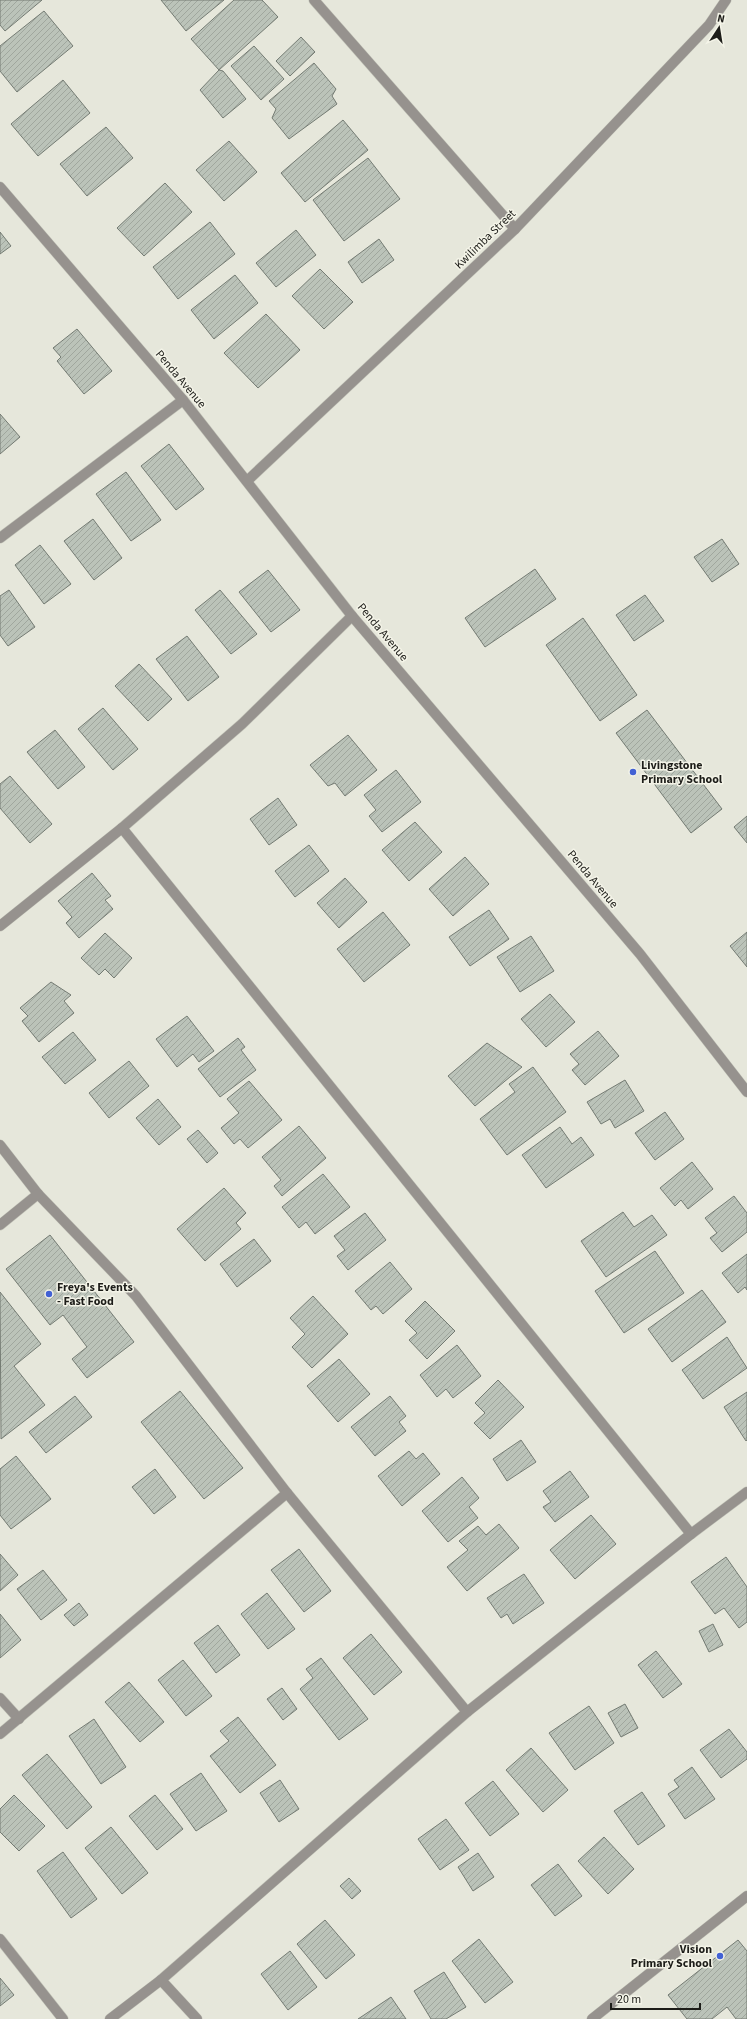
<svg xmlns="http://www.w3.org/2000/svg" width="747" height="2019" viewBox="0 0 747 2019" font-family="'Source Sans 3',sans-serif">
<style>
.building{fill:url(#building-hatch);stroke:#747b73}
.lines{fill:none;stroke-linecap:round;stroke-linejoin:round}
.street-casing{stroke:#c2c3b8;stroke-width:11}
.street{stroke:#96928e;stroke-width:10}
.poi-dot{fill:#4261d4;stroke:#f4f4e8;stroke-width:1.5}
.labels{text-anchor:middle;stroke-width:3;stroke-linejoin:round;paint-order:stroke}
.street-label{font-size:12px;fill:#1d1d19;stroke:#f4f4e8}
.poi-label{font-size:12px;font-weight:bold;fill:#1d1d19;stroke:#f4f4e8;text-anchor:start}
</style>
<defs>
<pattern id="building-hatch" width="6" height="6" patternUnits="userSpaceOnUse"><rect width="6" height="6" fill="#bbc3b9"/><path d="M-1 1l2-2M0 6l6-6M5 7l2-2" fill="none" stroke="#a0a79e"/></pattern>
</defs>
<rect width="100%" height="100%" fill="#e6e7db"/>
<g class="building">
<path d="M0 0H42L5 31 0 25Z"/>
<path d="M161 0H224L186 31Z"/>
<path d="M234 0H262L278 17 219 70 191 39Z"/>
<path d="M44 11 73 46 17 92 0 71V46Z"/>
<path d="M301 37 315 52 290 76 276 61Z"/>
<path d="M254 46 284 79 261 100 231 66Z"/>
<path d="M314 63 336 89 332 96 337 104 289 139 272 118 276 109 269 101Z"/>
<path d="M219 70 223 71 246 99 223 118 200 90Z"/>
<path d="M63 80 90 113 38 156 11 124Z"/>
<path d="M343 120 368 150 305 202 281 173Z"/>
<path d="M106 127 133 158 87 196 60 164Z"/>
<path d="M229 141 257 172 224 201 196 170Z"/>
<path d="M368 158 400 199 344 241 313 200Z"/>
<path d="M165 183 192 212 144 256 117 228Z"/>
<path d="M210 222 235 254 178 299 153 267Z"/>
<path d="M296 230 316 255 276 287 256 263Z"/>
<path d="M0 232 11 246 0 254Z"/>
<path d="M379 239 394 260 362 283 348 262Z"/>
<path d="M320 269 353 302 324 329 292 296Z"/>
<path d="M235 275 258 303 214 339 191 310Z"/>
<path d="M266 314 300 350 258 388 224 353Z"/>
<path d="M77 329 112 371 84 394 57 361 61 357 53 348Z"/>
<path d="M0 414 20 437 0 454Z"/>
<path d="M169 444 204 489 176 510 141 466Z"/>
<path d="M126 472 161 520 131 541 96 494Z"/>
<path d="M93 519 122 558 94 580 64 541Z"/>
<path d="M722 539 739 564 712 582 694 557Z"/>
<path d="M40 545 71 584 44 604 15 565Z"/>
<path d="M535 569 556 599 485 647 465 618Z"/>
<path d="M268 570 300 610 271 632 239 592Z"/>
<path d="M9 590 35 627 8 646 0 635V596Z"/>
<path d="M220 590 257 634 231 654 195 610Z"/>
<path d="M645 595 664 621 634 641 616 615Z"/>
<path d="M583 618 637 695 600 721 546 645Z"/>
<path d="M187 636 219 677 188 701 156 659Z"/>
<path d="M139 664 172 699 148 721 115 686Z"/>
<path d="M103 708 138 749 113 770 78 729Z"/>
<path d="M647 710 722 809 691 833 616 733Z"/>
<path d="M55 730 85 767 58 789 27 752Z"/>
<path d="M348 735 377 770 345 796 335 783 328 786 310 765Z"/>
<path d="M396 770 421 802 382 832 369 816 376 810 364 795Z"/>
<path d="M10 776 52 824 30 843 0 808V784Z"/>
<path d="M278 798 297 825 269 845 250 819Z"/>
<path d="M747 816V843L734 827Z"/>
<path d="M415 822 442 852 409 881 382 850Z"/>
<path d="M309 845 329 871 295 897 275 871Z"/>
<path d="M465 857 489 884 453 916 429 889Z"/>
<path d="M92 873 111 896 105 900 113 909 79 938 66 923 72 917 58 901Z"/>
<path d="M345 878 367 902 339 928 317 903Z"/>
<path d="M489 910 509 939 470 966 449 937Z"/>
<path d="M383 912 410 945 364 982 337 949Z"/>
<path d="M747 932V967L730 946Z"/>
<path d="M105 933 132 958 114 978 105 969 99 975 81 958Z"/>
<path d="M531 936 554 971 520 992 497 957Z"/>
<path d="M51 982 71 995 64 1001 74 1013 39 1042 22 1021 28 1016 20 1008Z"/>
<path d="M550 994 575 1022 546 1047 521 1019Z"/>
<path d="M187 1016 214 1051 199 1062 193 1054 177 1067 156 1039Z"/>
<path d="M598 1031 619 1056 585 1085 572 1070 579 1064 570 1054Z"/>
<path d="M73 1032 96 1060 65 1084 42 1057Z"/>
<path d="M238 1038 245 1047 241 1050 256 1070 220 1097 198 1069Z"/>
<path d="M487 1043 522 1067 475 1106 448 1076Z"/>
<path d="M129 1061 149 1086 109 1118 89 1093Z"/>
<path d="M533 1067 566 1112 507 1155 480 1119 515 1092 509 1084Z"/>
<path d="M625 1080 644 1111 615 1128 610 1119 601 1124 587 1102Z"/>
<path d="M249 1081 282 1120 248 1148 240 1139 234 1144 221 1128 239 1113 227 1099Z"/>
<path d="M158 1099 181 1127 159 1145 136 1118Z"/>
<path d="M665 1112 684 1139 655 1160 635 1133Z"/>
<path d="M299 1126 326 1158 282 1196 274 1186 281 1180 262 1157Z"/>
<path d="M560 1127 572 1144 581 1137 594 1155 546 1188 522 1155Z"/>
<path d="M198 1130 218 1153 207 1163 187 1139Z"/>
<path d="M692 1162 713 1189 688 1209 681 1200 675 1206 660 1188Z"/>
<path d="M323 1174 350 1207 315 1234 306 1222 299 1228 282 1207Z"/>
<path d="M224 1188 246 1213 236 1223 241 1229 205 1261 177 1229Z"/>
<path d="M734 1196 747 1213V1232L722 1252 710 1238 717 1233 705 1218Z"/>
<path d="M623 1212 634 1227 652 1215 667 1235 606 1277 581 1241Z"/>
<path d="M365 1213 386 1240 348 1270 337 1256 345 1250 334 1236Z"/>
<path d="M50 1235 134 1342 87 1378 72 1359 87 1347 63 1315 50 1325 6 1269Z"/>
<path d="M254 1239 271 1261 237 1287 220 1264Z"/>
<path d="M655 1251 684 1293 624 1333 595 1291Z"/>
<path d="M747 1254V1290L745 1287 738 1293 722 1273Z"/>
<path d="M390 1262 412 1289 383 1314 376 1306 371 1310 355 1291Z"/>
<path d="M702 1290 726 1322 672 1362 648 1329Z"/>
<path d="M0 1292 41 1344 14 1366 45 1405 1 1439Z"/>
<path d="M313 1296 348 1334 312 1368 292 1347 305 1334 290 1318Z"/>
<path d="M425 1301 455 1331 427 1359 409 1340 417 1333 405 1321Z"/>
<path d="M727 1337 747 1368 703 1399 682 1370Z"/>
<path d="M457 1345 481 1376 453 1398 446 1389 437 1397 420 1375Z"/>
<path d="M339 1359 370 1394 338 1422 307 1386Z"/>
<path d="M498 1380 524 1407 490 1439 474 1423 485 1413 475 1403Z"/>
<path d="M180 1391 243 1468 204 1499 141 1422Z"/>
<path d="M747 1392V1440L746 1441 724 1407Z"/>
<path d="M75 1396 92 1417 46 1453 29 1432Z"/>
<path d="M390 1396 406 1416 399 1422 406 1431 375 1456 351 1427Z"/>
<path d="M521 1440 536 1462 507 1481 493 1459Z"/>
<path d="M409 1451 416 1459 423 1453 440 1474 402 1506 378 1476Z"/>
<path d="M16 1456 51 1499 11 1529 0 1515V1469Z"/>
<path d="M155 1469 176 1497 154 1514 132 1487Z"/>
<path d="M570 1471 589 1497 555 1522 543 1507 551 1502 543 1491Z"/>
<path d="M462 1477 479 1498 469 1507 478 1518 448 1542 422 1511Z"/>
<path d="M591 1515 616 1544 575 1579 550 1550Z"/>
<path d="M499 1524 519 1548 467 1591 447 1567 468 1550 459 1541 478 1526 486 1535Z"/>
<path d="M299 1549 331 1591 304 1612 271 1570Z"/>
<path d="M0 1554 18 1575 0 1591Z"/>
<path d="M726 1557 747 1587V1622L739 1628 724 1608 715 1614 691 1582Z"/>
<path d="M43 1570 67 1600 41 1620 17 1589Z"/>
<path d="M524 1574 544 1603 513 1624 507 1614 501 1618 487 1598Z"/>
<path d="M267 1593 295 1629 268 1649 241 1614Z"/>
<path d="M79 1603 88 1615 74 1626 64 1615Z"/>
<path d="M0 1614 21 1640 0 1658Z"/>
<path d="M713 1624 723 1645 709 1652 699 1631Z"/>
<path d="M218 1625 240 1655 216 1673 194 1643Z"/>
<path d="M371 1634 402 1672 374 1695 343 1658Z"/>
<path d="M656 1651 682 1684 663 1698 638 1665Z"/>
<path d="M321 1658 368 1719 339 1740 300 1689 313 1678 306 1669Z"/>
<path d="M183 1660 212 1696 186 1716 158 1680Z"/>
<path d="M129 1682 164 1722 140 1742 105 1702Z"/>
<path d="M282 1688 297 1709 283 1720 267 1699Z"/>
<path d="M625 1704 638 1728 621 1737 608 1713Z"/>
<path d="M589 1706 614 1743 575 1770 549 1733Z"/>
<path d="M238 1717 276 1765 240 1793 210 1756 229 1741 220 1731Z"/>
<path d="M94 1719 126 1767 101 1784 69 1736Z"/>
<path d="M729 1729 747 1752V1759L721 1778 700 1750Z"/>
<path d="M531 1748 568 1790 543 1812 506 1770Z"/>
<path d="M47 1754 92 1807 67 1829 22 1775Z"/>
<path d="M692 1767 715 1799 685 1819 668 1794 679 1787 674 1780Z"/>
<path d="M201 1773 227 1811 196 1831 170 1794Z"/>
<path d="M280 1780 299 1809 279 1822 260 1793Z"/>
<path d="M493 1781 519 1814 490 1836 465 1803Z"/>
<path d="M642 1792 665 1826 638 1845 614 1811Z"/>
<path d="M14 1795 45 1826 19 1851 0 1832V1809Z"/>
<path d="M155 1795 183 1829 157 1850 129 1816Z"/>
<path d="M446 1819 469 1850 440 1870 418 1839Z"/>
<path d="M111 1827 148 1873 122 1894 85 1848Z"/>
<path d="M604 1837 634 1869 608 1894 578 1861Z"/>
<path d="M63 1852 97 1899 71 1918 37 1871Z"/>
<path d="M478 1853 494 1877 473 1891 458 1867Z"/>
<path d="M558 1864 582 1896 555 1916 531 1885Z"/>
<path d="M349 1878 361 1891 352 1899 340 1886Z"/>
<path d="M325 1920 355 1955 326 1979 297 1944Z"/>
<path d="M479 1939 513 1982 485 2003 452 1961Z"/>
<path d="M738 1940 747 1951V2019H736L727 2007 712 2019H687L668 1995Z"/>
<path d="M290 1951 317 1987 288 2010 261 1974Z"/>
<path d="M444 1972 466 2007 446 2019H431L414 1991Z"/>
<path d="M0 1978 14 1995 0 2006Z"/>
<path d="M391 1997 406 2019H358Z"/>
</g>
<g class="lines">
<g class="street-casing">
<g id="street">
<path d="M314 0 515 229"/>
<path d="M0 187 183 400 352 616 640 954 747 1092"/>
<path d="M247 481 515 229 709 25 726 0"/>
<path d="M0 538 183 400"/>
<path d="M122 828 691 1534"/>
<path d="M0 926 122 828 242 724 352 616"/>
<path d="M0 1145 38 1194 136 1296 287 1493 467 1712"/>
<path d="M0 1225 38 1194"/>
<path d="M0 1698 19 1719"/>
<path d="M0 1734 287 1493"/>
<path d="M0 1939 63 2019"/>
<path d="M161 1980 197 2019"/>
<path d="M110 2019 161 1980 467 1712 691 1534 747 1492"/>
<path d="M592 2019 747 1896"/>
</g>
</g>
<use href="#street" class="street"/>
</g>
<g class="poi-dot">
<circle cx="633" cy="772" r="4"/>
<circle cx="49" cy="1294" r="4"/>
<circle cx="720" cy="1956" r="4"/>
</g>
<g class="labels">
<g class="street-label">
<text transform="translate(485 239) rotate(-44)" y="4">Kwilimba Street</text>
<text transform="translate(181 379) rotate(50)" y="4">Penda Avenue</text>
<text transform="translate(383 632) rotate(50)" y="4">Penda Avenue</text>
<text transform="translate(593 879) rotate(50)" y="4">Penda Avenue</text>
</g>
<g class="poi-label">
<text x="641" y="769">Livingstone<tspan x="641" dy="14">Primary School</tspan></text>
<text x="57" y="1291">Freya's Events<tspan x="57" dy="14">- Fast Food</tspan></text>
<text x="712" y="1953" text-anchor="end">Vision<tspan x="712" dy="14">Primary School</tspan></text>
</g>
</g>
<g transform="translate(719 28) rotate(12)" stroke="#f4f4e8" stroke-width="3" paint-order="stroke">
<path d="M0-3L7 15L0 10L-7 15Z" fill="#1d1d19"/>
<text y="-6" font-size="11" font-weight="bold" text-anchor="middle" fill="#1d1d19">N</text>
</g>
<path d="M611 2003v6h89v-6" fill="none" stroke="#1d1d19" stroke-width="2"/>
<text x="617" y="2003" font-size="12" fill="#1d1d19" stroke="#f4f4e8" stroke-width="3" paint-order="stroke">20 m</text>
</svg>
